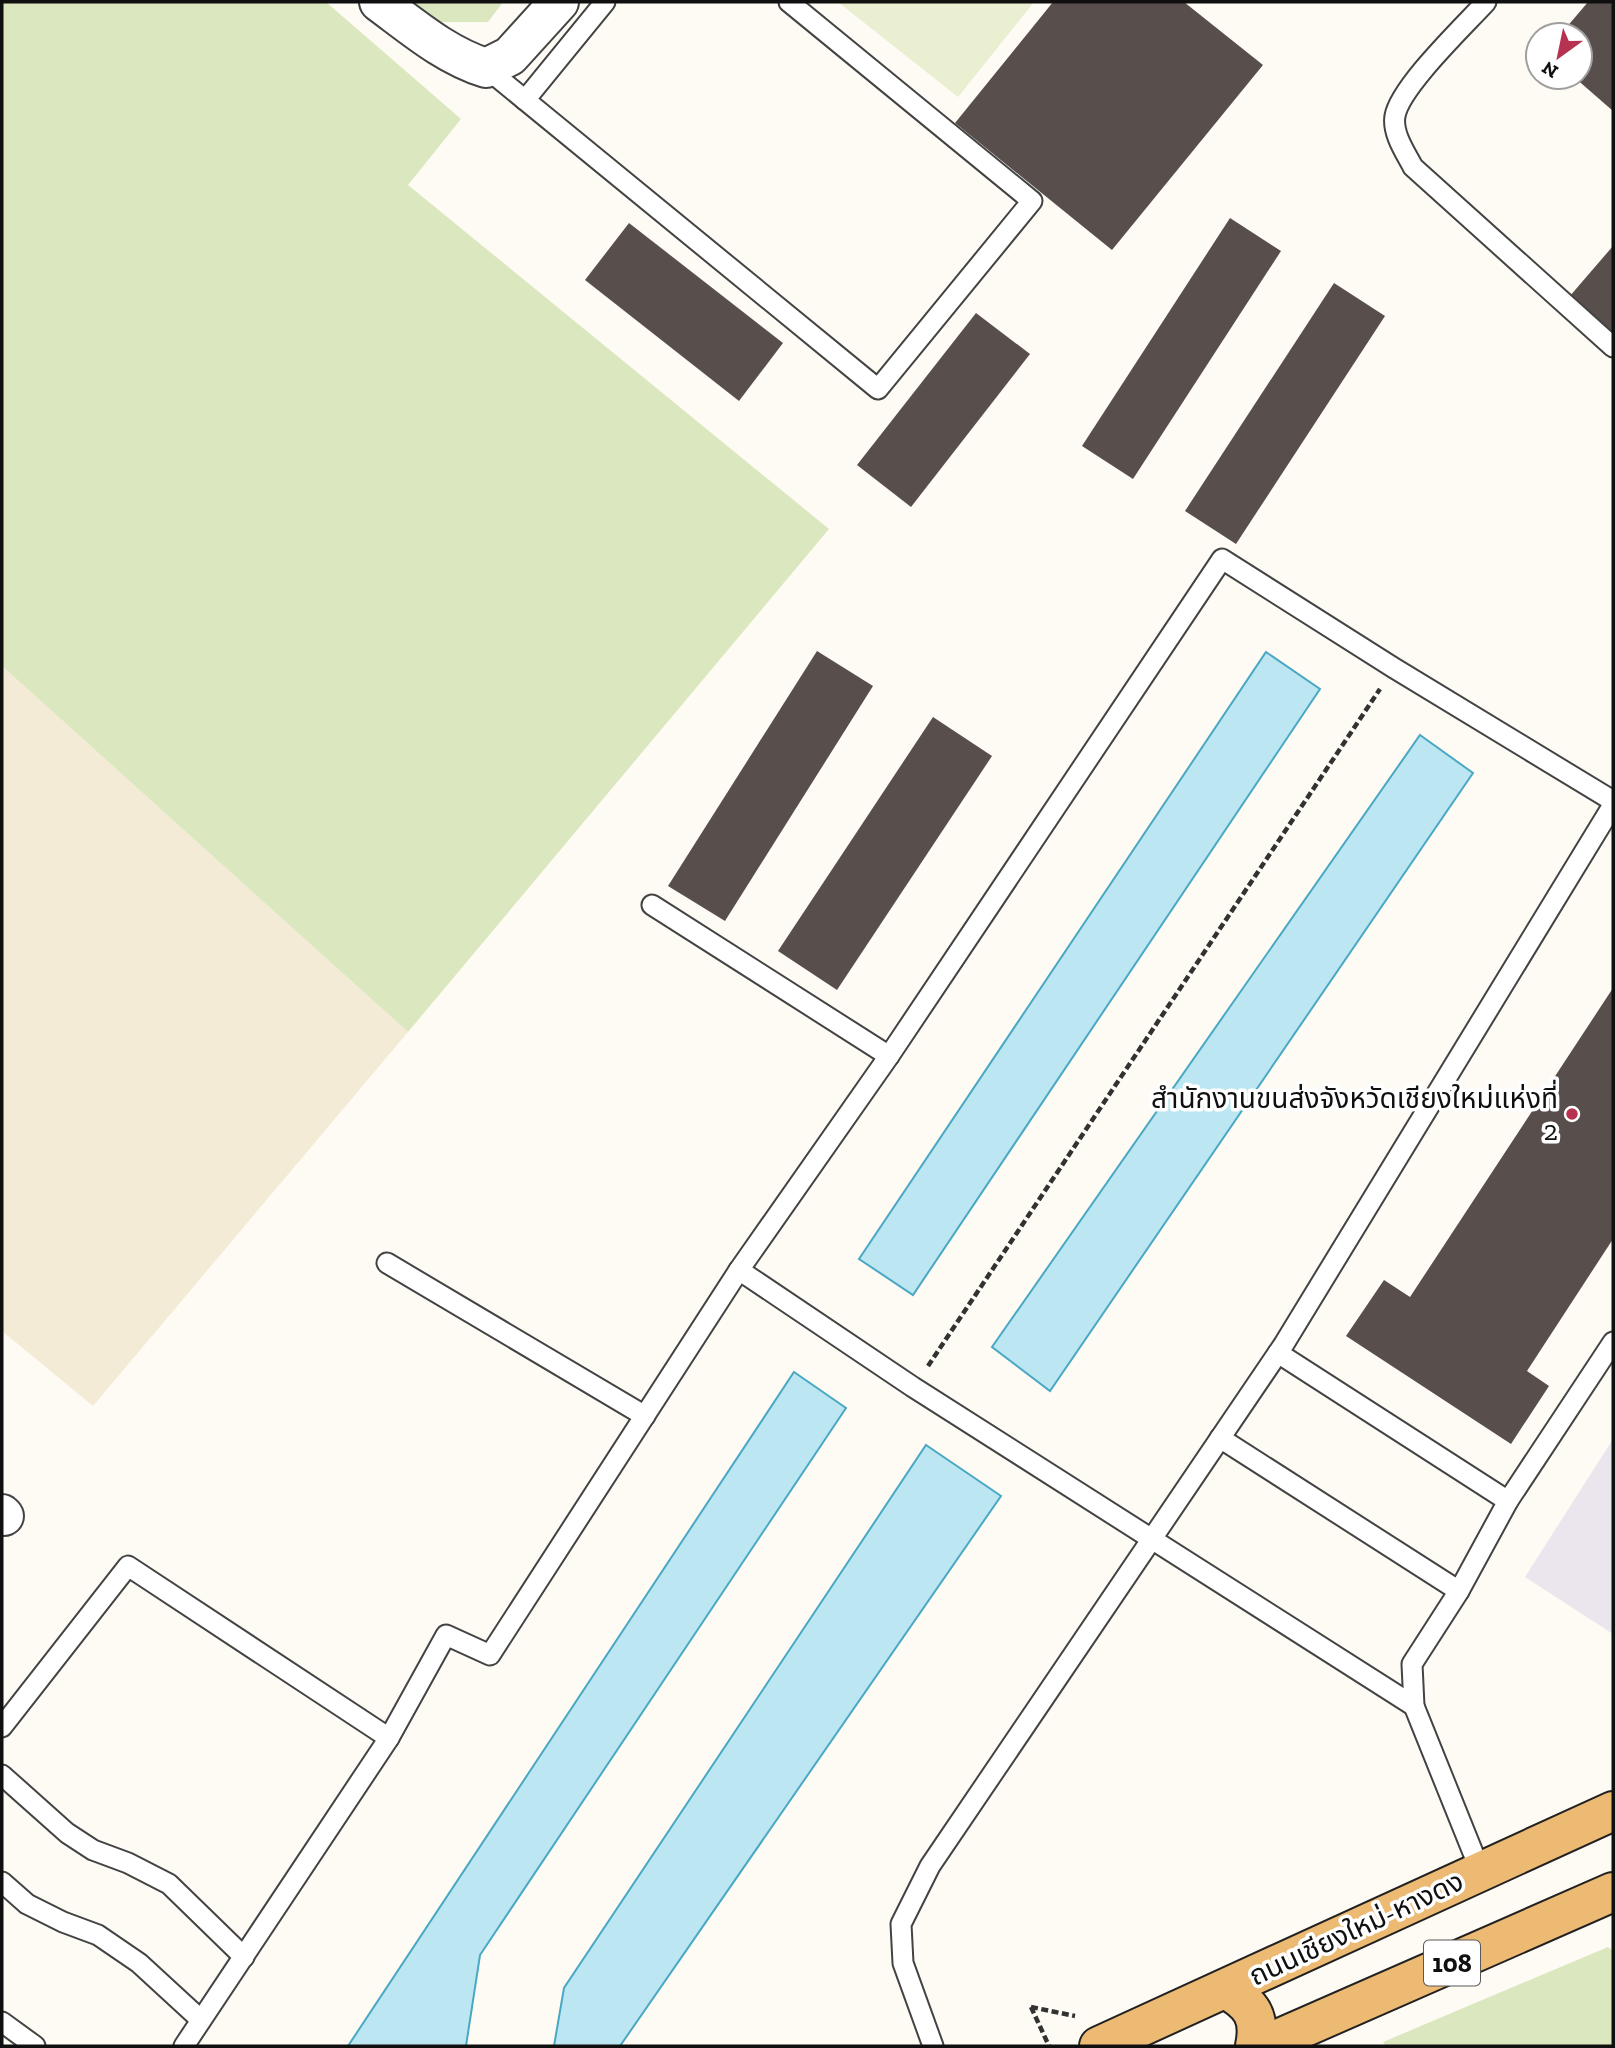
<svg xmlns="http://www.w3.org/2000/svg" width="1615" height="2048" viewBox="0 0 1615 2048" font-family="'Zilla Slab','Noto Sans Thai',serif">
<style>
.industrial{fill:#ebe5ed}
.farmland{fill:#f3ebd5}
.green{fill:#dbe7bf}
.pitch{fill:#e9efd0}
.water{fill:#bce7f2;stroke:#49a8c3;stroke-width:2}
.building{fill:#584f4d}
.lines{fill:none;stroke-linecap:round;stroke-linejoin:round}
.lane-casing{stroke:#434343;stroke-width:23}
.street-casing{stroke:#434343;stroke-width:42}
.primary-casing{stroke:#212121;stroke-width:42}
.path{stroke:#323232;stroke-width:4.5;stroke-dasharray:7 3.5;stroke-linecap:butt}
.lane{stroke:#fff;stroke-width:19}
.street{stroke:#fff;stroke-width:38}
.primary{stroke:#edba74;stroke-width:38}
.poi-dot{fill:#b53250;stroke:#fff;stroke-width:2.5}
.labels{text-anchor:middle;stroke-width:7;stroke-linejoin:round;paint-order:stroke}
.shield{fill:#fff;stroke:#585858;stroke-width:2}
.shield-label{font-size:26px;font-weight:bold;fill:#101010}
.poi-label{font-size:28px;fill:#101010;stroke:#fff;text-anchor:end}
.street-label{font-size:28px;fill:#101010;stroke:#fff}
</style>
<rect width="100%" height="100%" fill="#fefaf4"/>
<path class="industrial" d="M1613 1439V1634L1525 1577Z"/>
<path class="farmland" d="M2 666 408 1032 93 1406 2 1331Z"/>
<g class="green">
<path d="M2 2H326L461 119 408 185 829 529 408 1032 2 666Z"/>
<path d="M409 2H503L488 22H432Z"/>
<path d="M1608 1947 1613 1951V2046H1386L1383 2042Z"/>
</g>
<path class="pitch" d="M838 2H1034L958 97Z"/>
<g class="water">
<path d="M1266 652 1320 689 913 1295 859 1259Z"/>
<path d="M1420 735 1473 773 1050 1391 992 1347Z"/>
<path d="M794 1372 846 1408 480 1955 466 2046H348Z"/>
<path d="M926 1445 1001 1496 620 2046H554L564 1988Z"/>
</g>
<g class="building">
<path d="M1053 2H1184L1263 65 1112 250 955 123Z"/>
<path d="M1588 2H1613V111L1574 77H1580V35H1560Z"/>
<path d="M1230 218 1281 251 1133 479 1082 446Z"/>
<path d="M629 223 783 343 739 401 585 280Z"/>
<path d="M1613 246V359L1557 311Z"/>
<path d="M1334 283 1385 316 1236 544 1185 511Z"/>
<path d="M976 313 1030 354 911 507 857 465Z"/>
<path d="M817 651 873 686 725 921 668 886Z"/>
<path d="M933 717 992 756 837 990 778 951Z"/>
<path d="M1613 988V1239L1527 1371 1549 1386 1511 1444 1346 1336 1384 1280 1410 1297Z"/>
</g>
<g class="lines">
<g class="lane-casing">
<g id="lane">
<path d="M1486 2C1464 26 1400 87 1395 116 1392 133 1405 152 1413 167L1613 347"/>
<path d="M486 68 878 389 1032 201 789 2"/>
<path d="M525 100 605 2"/>
<path d="M652 905 889 1056"/>
<path d="M387 1263 645 1416"/>
<path d="M739 1270 913 1387 1414 1706"/>
<path d="M1278 1353 1508 1501"/>
<path d="M1220 1438 1459 1591"/>
<path d="M2 1727 128 1566 389 1738"/>
<path d="M2 1775 67 1833 93 1850 128 1863 169 1884 244 1957"/>
<path d="M1480 1870 1414 1706 1412 1664 1459 1591 1508 1501 1613 1342"/>
<path d="M2 1882 27 1904 63 1922 98 1935 139 1963 201 2020"/>
<path d="M2 2022 35 2046"/>
<path d="M184 2046 389 1738 446 1635 490 1655 739 1270 889 1056 1222 559 1394 668 1613 801"/>
<path d="M933 2046 903 1963 901 1924 930 1866 1284 1344 1613 805"/>
</g>
</g>
<g class="street-casing">
<g id="street">
<path d="M379 2C413 27 445 55 486 68L510 56 559 2"/>
<path d="M2 1514 4 1516"/>
</g>
</g>
<g class="primary-casing">
<g id="primary">
<path d="M1226 1989C1251 2004 1261 2016 1255 2046"/>
<path d="M1099 2046 1613 1811"/>
<path d="M1262 2046 1613 1892"/>
</g>
</g>
<g class="path">
<path d="M928 1366 1380 689"/>
<path d="M1031 2007 1075 2016"/>
<path d="M1031 2007 1049 2046"/>
</g>
<use href="#lane" class="lane"/>
<use href="#street" class="street"/>
<use href="#primary" class="primary"/>
</g>
<circle class="poi-dot" cx="1572" cy="1114" r="7"/>
<g class="labels">
<rect class="shield" x="1424" y="1940.5" width="56" height="45" rx="5"/>
<g class="shield-label">
<text x="1452" y="1972">108</text>
</g>
<g class="poi-label">
<text x="1558" y="1108">สำนักงานขนส่งจังหวัดเชียงใหม่แห่งที่<tspan x="1558" dy="32">2</tspan></text>
</g>
<g class="street-label">
<text transform="translate(1356 1928) rotate(-25)" y="10">ถนนเชียงใหม่-หางดง</text>
</g>
</g>
<rect width="1615" height="2048" fill="none" stroke="#101010" stroke-width="7"/>
<g transform="translate(1559 56) rotate(213)"><circle r="33" fill="#ffffff" stroke="#9f9f9f" stroke-width="2"/>
<path d="M0-5L12 26L0 18L-12 26Z" fill="#b53250"/>
<text y="-10" font-size="19" font-weight="bold" text-anchor="middle" fill="#101010">N</text>
</g>
</svg>
